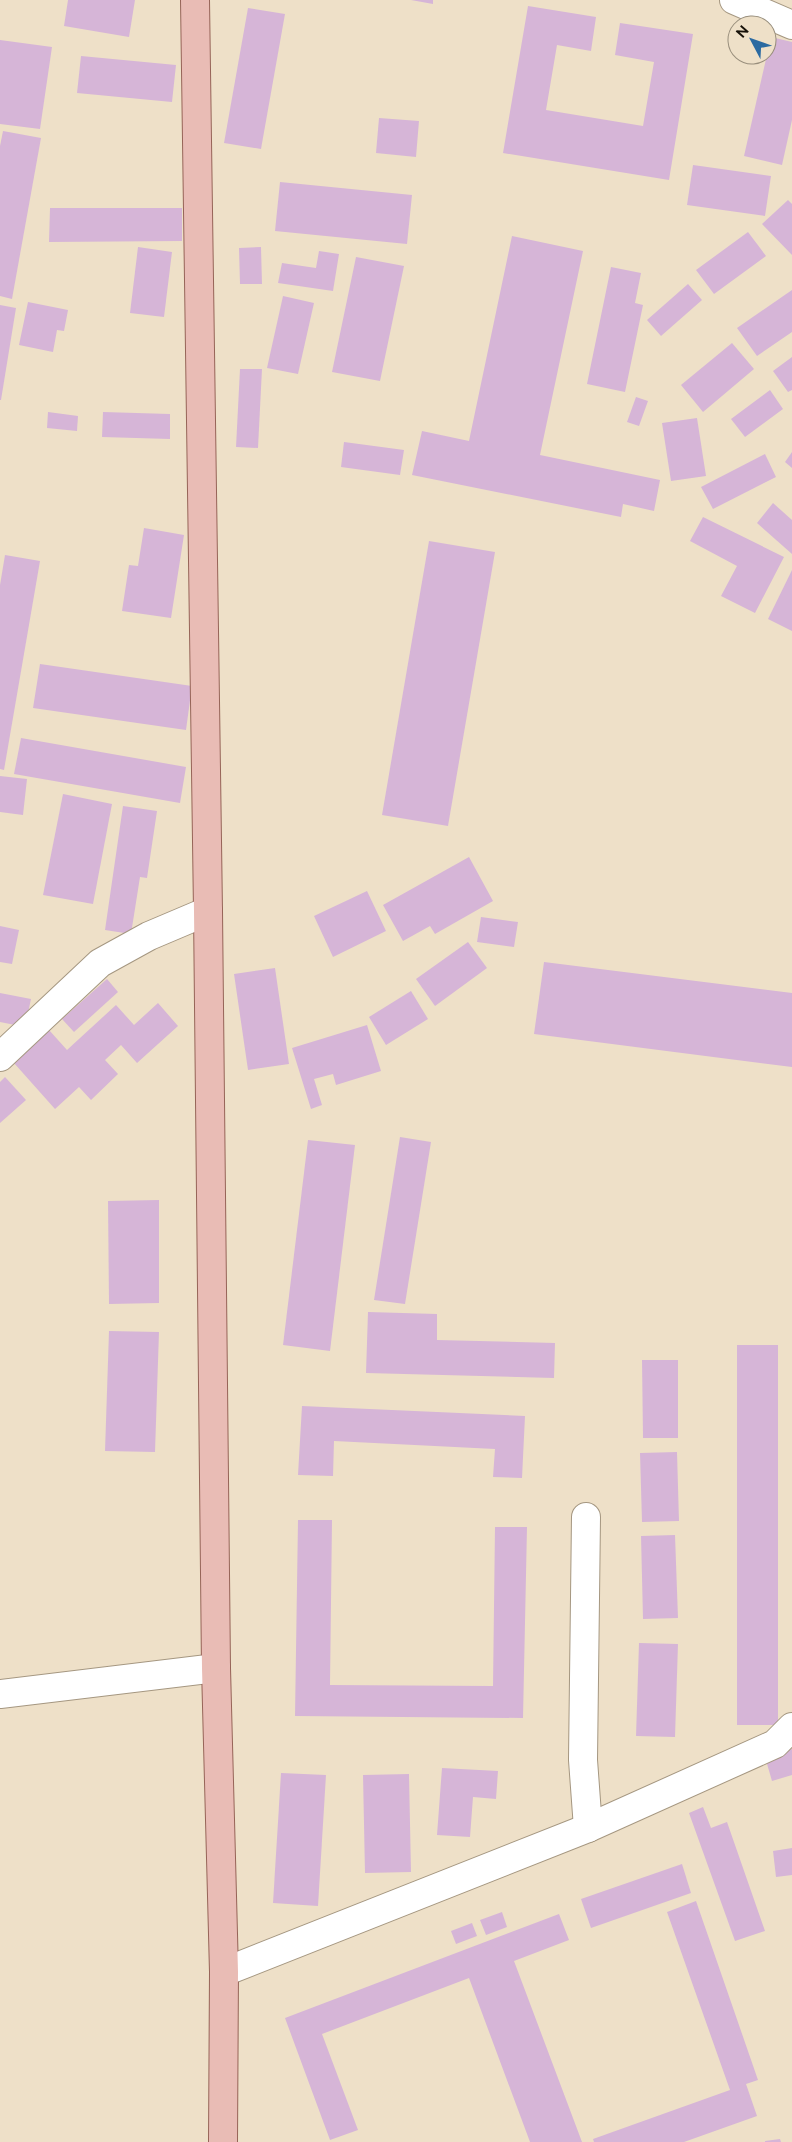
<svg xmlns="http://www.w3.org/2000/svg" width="792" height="2142" viewBox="0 0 792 2142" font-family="Raleway,sans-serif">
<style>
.building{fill:#d6b5d7}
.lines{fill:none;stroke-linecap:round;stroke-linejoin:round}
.minor-casing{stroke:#a59781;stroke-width:30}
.major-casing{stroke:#966458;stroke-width:30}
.minor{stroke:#fff;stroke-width:28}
.major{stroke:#e9bcb5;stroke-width:28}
</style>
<rect width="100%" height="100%" fill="#eee0c8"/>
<g class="building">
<path d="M68 0H135L129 37 64 26Z"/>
<path d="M411 0H433V4Z"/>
<path d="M528 6 596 17 591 51 557 45 546 110 643 126 654 62 615 55 620 23 693 34 669 180 503 153Z"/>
<path d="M248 8 285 14 261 149 224 143Z"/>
<path d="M771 37 792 42V120L782 165 744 156Z"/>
<path d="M0 40 52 47 40 129 0 124Z"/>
<path d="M81 56 176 65 172 102 77 93Z"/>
<path d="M379 118 419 121 416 157 376 153Z"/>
<path d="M3 131 41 138 12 299 0 296V146Z"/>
<path d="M693 165 771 176 765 216 687 205Z"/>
<path d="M280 182 412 195 407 244 275 231Z"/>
<path d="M788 200 792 204V255L762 224Z"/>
<path d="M50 208H182V241L49 242Z"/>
<path d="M748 232 766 256 714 294 696 270Z"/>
<path d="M512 236 583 251 540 455 660 480 654 511 623 504 621 517 412 475 422 431 469 441Z"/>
<path d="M138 247 172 252 164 317 130 313Z"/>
<path d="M261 247 262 284H240L239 248Z"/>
<path d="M319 251 339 254 333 291 278 283 282 263 316 268Z"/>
<path d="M356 257 404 266 380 381 332 372Z"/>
<path d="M611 267 641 273 635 303 643 305 625 392 587 384Z"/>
<path d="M688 284 702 300 661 336 647 320Z"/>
<path d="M792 290V332L757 356 737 328Z"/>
<path d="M283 296 314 303 298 374 267 368Z"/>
<path d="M28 302 68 310 64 331 57 330 53 352 19 345Z"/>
<path d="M0 305 16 308 1 400H0Z"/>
<path d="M732 343 754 369 703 412 681 385Z"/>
<path d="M792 357V390L788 392 773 371Z"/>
<path d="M240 369H262L258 448 236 447Z"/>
<path d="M770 390 783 409 745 437 731 419Z"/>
<path d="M636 397 648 401 639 426 627 422Z"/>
<path d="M48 412 78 416 77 431 47 428Z"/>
<path d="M103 412 170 414V439L102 437Z"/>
<path d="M697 418 706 476 671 481 662 423Z"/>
<path d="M344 442 404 450 400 475 341 467Z"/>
<path d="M792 452V468L785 462Z"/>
<path d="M765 454 776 477 713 509 701 487Z"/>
<path d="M773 503 792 520V554L757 523Z"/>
<path d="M703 517 784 557 755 613 721 596 737 566 690 541Z"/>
<path d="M144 528 184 535 171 618 122 611 129 565 138 566Z"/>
<path d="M429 541 495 552 448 826 382 815Z"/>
<path d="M5 555 40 561 4 770 0 769V585Z"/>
<path d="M792 570V631L768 619Z"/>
<path d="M40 664 192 686 186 730 33 708Z"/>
<path d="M21 738 186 767 180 803 14 774Z"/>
<path d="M0 776 27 779 23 815 0 812Z"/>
<path d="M63 794 112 804 93 904 43 895Z"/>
<path d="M123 806 157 811 147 878 140 877 131 934 105 930Z"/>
<path d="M469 857 493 901 435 934 430 926 403 941 383 905Z"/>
<path d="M367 891 386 931 333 957 314 916Z"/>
<path d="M481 917 518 922 514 947 477 942Z"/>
<path d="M0 926 19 930 12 964 0 962Z"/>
<path d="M468 942 487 968 435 1006 416 979Z"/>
<path d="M544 962 792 993V1067L534 1034Z"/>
<path d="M275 968 289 1064 248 1070 234 974Z"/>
<path d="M107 979 118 992 74 1032 62 1019Z"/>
<path d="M411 991 428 1019 386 1045 369 1017Z"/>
<path d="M0 993 31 999 25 1027 0 1022Z"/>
<path d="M158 1003 178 1026 137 1063 121 1045 105 1060 118 1074 91 1100 79 1087 55 1109 14 1063 49 1030 67 1050 116 1005 134 1025Z"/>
<path d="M367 1025 381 1071 336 1085 333 1074 314 1079 322 1105 311 1109 292 1048Z"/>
<path d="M5 1077 26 1100 0 1123V1082Z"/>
<path d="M400 1137 431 1142 405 1304 374 1300Z"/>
<path d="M308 1140 355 1145 330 1351 283 1345Z"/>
<path d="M159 1200V1303L109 1304 108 1201Z"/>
<path d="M368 1312 437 1314V1340L555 1343 554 1378 366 1373Z"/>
<path d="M109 1331 159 1332 155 1452 105 1451Z"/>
<rect x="737" y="1345" width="41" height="380"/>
<path d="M642 1360H678V1438H643Z"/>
<path d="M302 1406 525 1416 522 1478 493 1477 495 1449 334 1441 333 1476 298 1475Z"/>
<path d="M677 1452 679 1521 642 1522 640 1453Z"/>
<path d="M298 1520H332L330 1685 493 1686 495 1527H527L523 1718 295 1716Z"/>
<path d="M675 1535 678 1618 643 1619 641 1536Z"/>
<path d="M639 1643 678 1644 675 1737 636 1736Z"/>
<path d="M792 1749V1775L772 1781 765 1757Z"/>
<path d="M442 1768 498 1771 496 1799 473 1797 470 1837 437 1835Z"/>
<path d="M281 1773 326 1775 318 1906 273 1903Z"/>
<path d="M409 1774 411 1872 365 1873 363 1775Z"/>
<path d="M703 1807 711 1828 727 1822 765 1931 735 1941 689 1813Z"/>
<path d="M792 1848V1875L776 1877 773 1851Z"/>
<path d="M682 1864 691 1893 591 1928 581 1899Z"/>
<path d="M696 1901 758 2080 746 2084 757 2116 684 2142H594L593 2139 730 2090 667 1912Z"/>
<path d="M502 1912 507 1927 486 1935 480 1920Z"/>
<path d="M559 1914 569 1940 514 1961 582 2142H530L469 1978 322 2034 358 2130 330 2140 285 2018Z"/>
<path d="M472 1923 477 1936 456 1944 451 1931Z"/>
<path d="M780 2139 781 2142H765V2141Z"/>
</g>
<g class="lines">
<g class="minor-casing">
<g id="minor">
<path d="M734 0 792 25"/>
<path d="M0 1057 100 963 149 936 208 911"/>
<path d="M586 1517 583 1760 588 1828"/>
<path d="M0 1694 216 1668"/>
<path d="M224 1972 588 1828 775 1744 792 1727"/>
</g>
</g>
<g class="major-casing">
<path id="major" d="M195 0 208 911 216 1668 224 1972 223 2142"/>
</g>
<use href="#minor" class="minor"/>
<use href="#major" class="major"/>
</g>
<g transform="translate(752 40) rotate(311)"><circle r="24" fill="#eee0c8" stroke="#988e7c"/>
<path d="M0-4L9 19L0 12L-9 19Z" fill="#2b6aa1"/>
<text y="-8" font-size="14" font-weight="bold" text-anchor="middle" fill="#171209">N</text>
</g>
</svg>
